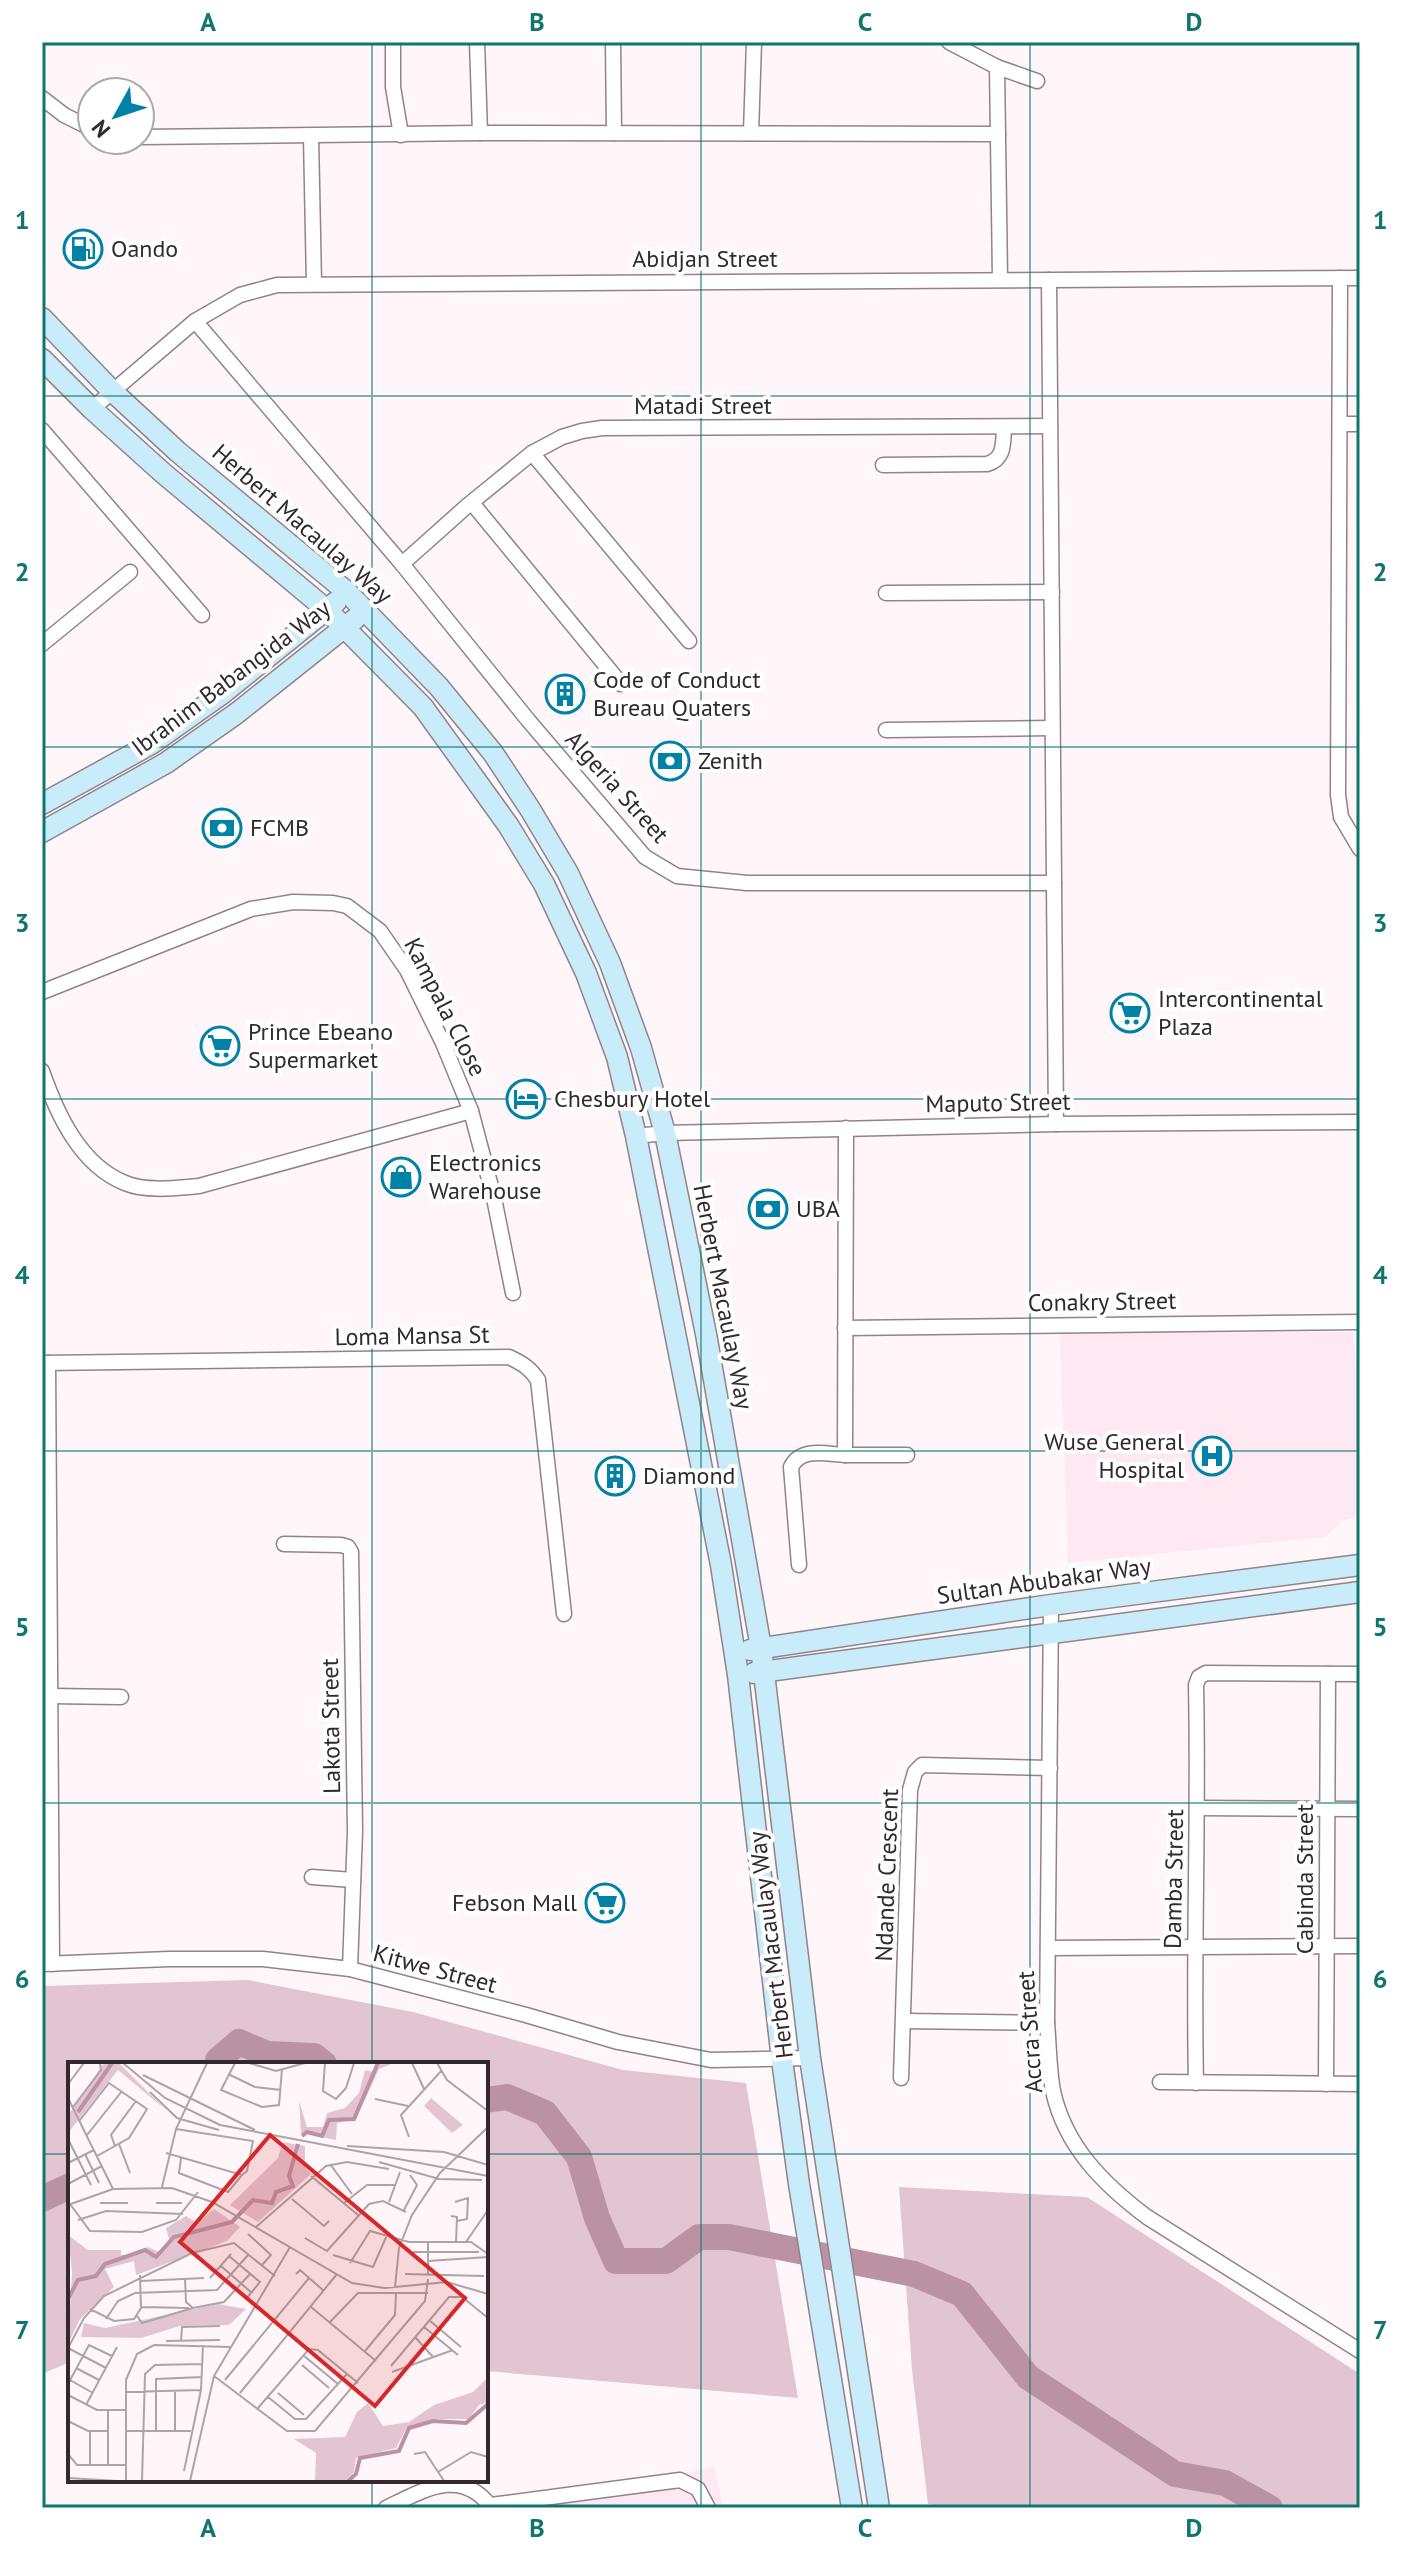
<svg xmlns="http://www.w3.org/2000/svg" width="1402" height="2550" viewBox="0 0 1402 2550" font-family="'PT Sans',sans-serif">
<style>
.built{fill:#fee8f1}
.green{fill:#e3c5d2}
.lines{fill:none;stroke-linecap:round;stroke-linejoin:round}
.river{stroke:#ba92a4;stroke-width:26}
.street-casing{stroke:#948289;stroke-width:17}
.secondary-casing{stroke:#948289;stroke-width:23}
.street{stroke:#fff;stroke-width:14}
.secondary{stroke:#c8ecf9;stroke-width:20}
.grid{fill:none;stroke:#0f766e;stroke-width:2;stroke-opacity:0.55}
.labels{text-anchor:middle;stroke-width:8;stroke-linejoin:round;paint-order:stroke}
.poi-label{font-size:24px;fill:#31292d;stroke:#fff;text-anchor:start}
.street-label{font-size:24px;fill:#31292d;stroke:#fff}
.inset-river{fill:none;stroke:#ba92a4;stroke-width:4}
.inset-road{fill:none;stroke:#aca4a7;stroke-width:2}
.view{fill:#d62828;fill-opacity:0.15;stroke:#d62828;stroke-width:4}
.inset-edge{fill:none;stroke:#31292d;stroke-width:4}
.neatline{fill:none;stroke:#0f766e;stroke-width:3}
.grid-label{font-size:26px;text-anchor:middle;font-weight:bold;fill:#0f766e}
</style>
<rect width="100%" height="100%" fill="#fef6f9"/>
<g class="built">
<path d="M1353 1332 1360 1395V1517L1343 1520 1325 1537 1068 1563 1060 1333Z"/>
<path d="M714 2467 724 2508H506Z"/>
</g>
<g class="green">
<path d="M248 1980 413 2012 623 2070 746 2083 798 2398 486 2371V2064H70V2362L42 2374V1986Z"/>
<path d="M899 2187 1087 2197 1360 2374V2508H948L928 2504 912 2370Z"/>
</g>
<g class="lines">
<g class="river">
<path d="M218 2064V2060L239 2042 267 2054 314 2056 324 2064"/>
<path d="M486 2100 507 2097 545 2113 579 2157 597 2218 616 2261H666L699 2237H729L914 2274 962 2294 1028 2377 1175 2474 1225 2483 1270 2508"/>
<path d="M42 2199 70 2186"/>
</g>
<g class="street-casing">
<g id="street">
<path d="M393 42V87L401 135"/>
<path d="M477 42 480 133"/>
<path d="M613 42 614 133"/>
<path d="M949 42 997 67 1037 81"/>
<path d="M997 67 1000 279"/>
<path d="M42 98 64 115 92 129"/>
<path d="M751 133 754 42"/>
<path d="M311 136 314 284"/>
<path d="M140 137 480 133 998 134"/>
<path d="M1340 278 1338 795 1341 817 1360 849"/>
<path d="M1049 280 1056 1124"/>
<path d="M195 321 402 564 528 720 645 857 677 876 747 883H1054"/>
<path d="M92 409 195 321 240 295 277 285 1360 278"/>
<path d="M1340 424H1360"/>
<path d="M42 430 202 615"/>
<path d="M532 453 689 641"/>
<path d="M883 465 987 464C1005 459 1003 443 1004 427"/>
<path d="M472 503 621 684"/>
<path d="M402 564 467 506 532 453 562 437 582 431 602 428 1050 426"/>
<path d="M886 593 1052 592"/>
<path d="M42 644 130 572"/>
<path d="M886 730 1051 728"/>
<path d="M42 992 251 909 293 902 333 903 347 906 380 931 407 970 443 1043 471 1111 494 1198 513 1293"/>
<path d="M42 1071C57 1114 80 1165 125 1183 147 1192 176 1188 199 1186L471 1111"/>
<path d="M846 1128 845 1455H907"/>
<path d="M636 1136 665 1133 1056 1124 1360 1122"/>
<path d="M845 1328 1360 1322"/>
<path d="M42 1363 509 1357C522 1363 530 1368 538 1380L564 1614"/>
<path d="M48 1363 52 1964"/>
<path d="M284 1544 341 1545 348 1547 351 1552 355 1831 350 1969"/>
<path d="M799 1565 791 1467C801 1447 826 1454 845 1455"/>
<path d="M1051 1605 1047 2023C1049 2045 1049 2069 1053 2091 1065 2146 1103 2184 1147 2217L1360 2351"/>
<path d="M50 1696 121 1697"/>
<path d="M1198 1808 1360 1809"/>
<path d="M312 1877 353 1880"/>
<path d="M1048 1948 1360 1946"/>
<path d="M42 1964 169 1959H263L350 1969 526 2015 618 2042 711 2060 810 2058"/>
<path d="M904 2021 1047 2023"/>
<path d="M901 2078 910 1790 915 1772 922 1765 1050 1768"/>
<path d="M1160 2082 1360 2084"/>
<path d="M1196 2083C1193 1950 1199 1818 1196 1685L1199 1677 1206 1673 1360 1674"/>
<path d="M1326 2084 1328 1674"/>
<path d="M491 2505 680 2480 698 2489 708 2508"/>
<path d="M386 2508C424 2490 461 2466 492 2508"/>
</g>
</g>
<g class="secondary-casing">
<g id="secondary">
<path d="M42 318 112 391 178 452 347 592 439 687 493 753 530 809 568 873 610 963 641 1048 665 1133 706 1334 761 1648 810 2058 879 2508"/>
<path d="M42 359 92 409 163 473 327 610 423 707 508 825 544 884 586 973 617 1057 636 1136 721 1565 738 1675 782 2060 799 2184 852 2508"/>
<path d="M42 804 151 744 223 693 336 602"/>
<path d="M42 832 166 763 237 713 355 619"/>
<path d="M750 1650 1051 1605 1360 1565"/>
<path d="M754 1673 1360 1592"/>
</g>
</g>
<use href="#street" class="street"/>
<use href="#secondary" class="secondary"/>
</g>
<path class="grid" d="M372 42V2064M701 42V2508M1030 42V2508M42 396H1360M42 747H1360M42 1099H1360M42 1451H1360M42 1803H1360M42 2154H70M486 2154H1360M372 2480V2508"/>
<defs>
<g id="fuel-ring" transform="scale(2)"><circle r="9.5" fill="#fff" stroke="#0082a6" stroke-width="1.5"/><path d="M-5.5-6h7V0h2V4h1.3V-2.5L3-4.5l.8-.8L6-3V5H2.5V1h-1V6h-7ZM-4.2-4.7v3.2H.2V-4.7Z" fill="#0082a6"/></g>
<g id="building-ring" transform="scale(2)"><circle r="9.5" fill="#fff" stroke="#0082a6" stroke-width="1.5"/><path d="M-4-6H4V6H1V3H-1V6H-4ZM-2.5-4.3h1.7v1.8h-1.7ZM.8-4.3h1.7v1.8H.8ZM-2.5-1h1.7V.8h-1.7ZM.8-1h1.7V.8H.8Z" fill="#0082a6"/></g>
<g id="bank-ring" transform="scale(2)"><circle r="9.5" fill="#fff" stroke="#0082a6" stroke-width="1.5"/><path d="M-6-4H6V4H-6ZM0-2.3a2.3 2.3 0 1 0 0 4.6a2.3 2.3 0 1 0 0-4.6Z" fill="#0082a6"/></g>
<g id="supermarket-ring" transform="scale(2)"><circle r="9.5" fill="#fff" stroke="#0082a6" stroke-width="1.5"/><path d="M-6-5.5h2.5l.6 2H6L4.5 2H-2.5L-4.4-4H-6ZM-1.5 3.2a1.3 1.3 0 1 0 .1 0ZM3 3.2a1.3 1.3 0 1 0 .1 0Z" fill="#0082a6"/></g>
<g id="hotel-ring" transform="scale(2)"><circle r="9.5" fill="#fff" stroke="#0082a6" stroke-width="1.5"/><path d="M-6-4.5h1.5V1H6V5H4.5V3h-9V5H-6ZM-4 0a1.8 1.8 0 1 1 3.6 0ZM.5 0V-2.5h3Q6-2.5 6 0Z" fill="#0082a6"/></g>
<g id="shop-ring" transform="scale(2)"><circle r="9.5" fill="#fff" stroke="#0082a6" stroke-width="1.5"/><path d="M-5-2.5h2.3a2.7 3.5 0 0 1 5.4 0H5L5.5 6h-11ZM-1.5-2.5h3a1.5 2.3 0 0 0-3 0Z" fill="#0082a6"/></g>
<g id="hospital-ring" transform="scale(2)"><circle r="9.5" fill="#fff" stroke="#0082a6" stroke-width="1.5"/><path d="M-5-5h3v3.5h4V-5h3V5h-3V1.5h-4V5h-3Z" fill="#0082a6"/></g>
</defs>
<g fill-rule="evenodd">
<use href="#fuel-ring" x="83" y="249"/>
<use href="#building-ring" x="565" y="694"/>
<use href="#bank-ring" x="670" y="761"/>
<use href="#bank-ring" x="222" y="828"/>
<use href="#supermarket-ring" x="1130" y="1013"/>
<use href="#supermarket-ring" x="220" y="1046"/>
<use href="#hotel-ring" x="526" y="1099"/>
<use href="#shop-ring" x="401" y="1177"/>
<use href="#bank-ring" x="768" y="1209"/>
<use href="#hospital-ring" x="1212" y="1456"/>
<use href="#building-ring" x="615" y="1476"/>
<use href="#supermarket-ring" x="605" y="1903"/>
</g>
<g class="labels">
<g class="poi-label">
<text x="111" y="257">Oando</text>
<text x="593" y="688">Code of Conduct<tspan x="593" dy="28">Bureau Quaters</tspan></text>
<text x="698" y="769">Zenith</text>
<text x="250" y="836">FCMB</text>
<text x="1158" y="1007">Intercontinental<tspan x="1158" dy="28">Plaza</tspan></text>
<text x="248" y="1040">Prince Ebeano<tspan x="248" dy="28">Supermarket</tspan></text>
<text x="554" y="1107">Chesbury Hotel</text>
<text x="429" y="1171">Electronics<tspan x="429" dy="28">Warehouse</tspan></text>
<text x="796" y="1217">UBA</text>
<text x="1184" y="1450" text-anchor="end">Wuse General<tspan x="1184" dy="28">Hospital</tspan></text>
<text x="643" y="1484">Diamond</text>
<text x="577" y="1911" text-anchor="end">Febson Mall</text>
</g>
<g class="street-label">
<text x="705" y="267">Abidjan Street</text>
<text x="703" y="414">Matadi Street</text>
<text transform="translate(302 524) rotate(41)" y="8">Herbert Macaulay Way</text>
<text transform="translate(231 678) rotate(-37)" y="8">Ibrahim Babangida Way</text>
<text transform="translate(617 787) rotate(48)" y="8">Algeria Street</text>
<text transform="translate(445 1007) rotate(63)" y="8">Kampala Close</text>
<text transform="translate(998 1103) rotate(-1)" y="8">Maputo Street</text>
<text transform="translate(723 1297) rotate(79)" y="8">Herbert Macaulay Way</text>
<text transform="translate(1102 1302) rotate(-1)" y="8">Conakry Street</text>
<text transform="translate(412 1336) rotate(-1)" y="8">Loma Mansa St</text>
<text transform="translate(1044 1581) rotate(-8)" y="8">Sultan Abubakar Way</text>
<text transform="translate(331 1726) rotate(-91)" y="8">Lakota Street</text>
<text transform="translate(887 1875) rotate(-88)" y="8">Ndande Crescent</text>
<text transform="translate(1174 1879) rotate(-89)" y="8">Damba Street</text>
<text transform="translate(1305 1879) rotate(-90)" y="8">Cabinda Street</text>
<text transform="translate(771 1945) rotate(-97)" y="8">Herbert Macaulay Way</text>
<text transform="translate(435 1969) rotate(15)" y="8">Kitwe Street</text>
<text transform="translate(1030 2032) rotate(-94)" y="8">Accra Street</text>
</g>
</g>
<g transform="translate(68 2062)">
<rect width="420" height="420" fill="#fef6f9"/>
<path d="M36 1H51L98 48 50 8 0 71V53ZM308 1H326L311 7 288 57 269 61 268 78 233 71 231 39 239 65H255L259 51 277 46 291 31 297 8 305 10ZM363 36 395 63 384 71 356 44ZM215 80 237 84V105L243 112 190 160 162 143 210 96ZM146 147 172 165 159 179 68 213 66 199 37 207 46 225 12 257 0 282 4 210 0 173 20 188H53V193H61L80 185 91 190 101 177 98 166 118 154 129 161ZM150 242 178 247 161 263 112 264 73 276 13 275 16 261 37 266ZM420 315V340L411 343 401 357H367L339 365 328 386 288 396 286 410 277 419H247L248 391 226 377 277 375 289 350 300 341 315 364 341 360 366 343 405 330Z" fill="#e3c5d2"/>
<path class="inset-river" d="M10 50 44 1M234 74 239 70 254 74 261 58 286 57 310 1M0 237 10 218 28 214 37 202 77 188 88 195 106 175 164 160 185 138 204 141 208 130 225 124 221 114 230 82M280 419 288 412 292 396 331 389 341 366 365 359 398 361 420 342"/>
<path class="inset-road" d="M55 1 97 36 152 63 420 114M167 1 153 28 194 45 211 43 214 7M181 1 208 9 237 1M257 1 255 29 268 37 278 26 286 1M344 1 356 27M369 1 379 18 420 49M160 12 187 25 213 28M75 13 187 68M0 22 16 1M82 30 109 56 151 68M0 36 45 127M307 37 340 44M5 45 33 8 32 1M12 58 41 21 79 47 61 76 29 94M19 73 54 29M341 75 333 53 374 8M1 79 23 123M51 82 62 111M47 84 43 73 68 39M279 84 376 90 420 103M98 91 174 113 179 109 185 79 108 67M17 92 31 121M113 96 111 111 160 130 174 113M311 100 371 117 414 118M0 101 26 88M262 102 284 132M243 114 290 153M0 122 34 104M94 125 108 67 139 1M224 137 256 164 261 159M321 140 332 110M387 140 400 136 399 157 389 159M32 141H60M88 141H114M276 141 299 123H327M2 142 22 169 74 170 108 158 130 130M0 143 45 127 104 126 144 140 284 221 316 226 379 220 420 232M336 148 349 123 342 113M383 154 389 155 388 180M10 158 38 149 115 152M188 165 258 104 279 100 321 107M180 172 203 193 194 203M237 176 259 189 301 142 315 139 338 150M360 180V212M398 180 420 148M345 190H411M265 193 305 205 319 173M161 194 192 220 178 237M360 199 420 195M282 201 302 169 341 180H403L420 192M153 204 184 231M228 212 232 208 256 229M337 212 416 214M117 216 118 240 125 246 156 240 182 212M142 216 163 192M73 219 136 216M327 225 331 186 344 153 372 111 420 65M73 245 121 246M243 245 308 299M22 247 46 259 66 257 73 246 72 213M69 254 74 261 125 246M38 257 50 239 67 231 149 228 181 192M361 258 393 285M262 260 290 231H360M356 265 390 293M347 275 365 295M98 279 152 278M113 279 114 265 152 264M0 286 16 256 36 234 124 191 166 181 207 214M0 286 38 306M297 289 327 253 328 231M235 293 270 322M234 303 261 326M323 304 381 235H394L420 256M8 306 31 318M324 310 385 288M146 314 219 369H247L357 239 360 217M2 318 25 331M157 318 241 216M0 322 21 283 44 294M107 329V369M58 330 133 328M172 331 269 212M210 331 236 353M0 333 29 348H58M200 335 227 357H238L279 312M18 343 49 285M190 346 241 287 250 288 290 321M40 348V403M0 359 20 369H40M22 369V403M58 369H123M88 369V317L134 315M0 392 9 403H58M346 392 357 390 376 419M116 409 133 328 135 283M370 410 403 390 420 395M0 416 50 419M58 419V318L69 292 86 283 162 285M74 419 77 312 87 303 134 302M122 419 146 314 222 185"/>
<path class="view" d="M202 73 397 236 307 344 112 180Z"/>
<rect width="420" height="420" class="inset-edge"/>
</g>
<rect width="1402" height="2550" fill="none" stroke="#ffffff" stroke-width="88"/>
<g transform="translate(116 116) rotate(230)"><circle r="38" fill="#ffffff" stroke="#ada9ab" stroke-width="2"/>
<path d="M0-6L14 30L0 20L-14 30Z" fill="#0082a6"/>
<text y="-12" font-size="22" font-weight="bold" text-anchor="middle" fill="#31292d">N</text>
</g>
<rect x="44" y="44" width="1314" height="2462" class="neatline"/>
<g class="grid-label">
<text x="208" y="31">A</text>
<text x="537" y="31">B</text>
<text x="865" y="31">C</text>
<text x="1194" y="31">D</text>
<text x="22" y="229">1</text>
<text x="1380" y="229">1</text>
<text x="22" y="581">2</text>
<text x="1380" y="581">2</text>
<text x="22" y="932">3</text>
<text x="1380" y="932">3</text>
<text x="22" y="1284">4</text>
<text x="1380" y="1284">4</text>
<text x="22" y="1636">5</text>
<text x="1380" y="1636">5</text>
<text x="22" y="1988">6</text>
<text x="1380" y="1988">6</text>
<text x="22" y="2339">7</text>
<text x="1380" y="2339">7</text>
<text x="208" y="2537">A</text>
<text x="537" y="2537">B</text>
<text x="865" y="2537">C</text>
<text x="1194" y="2537">D</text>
</g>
</svg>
